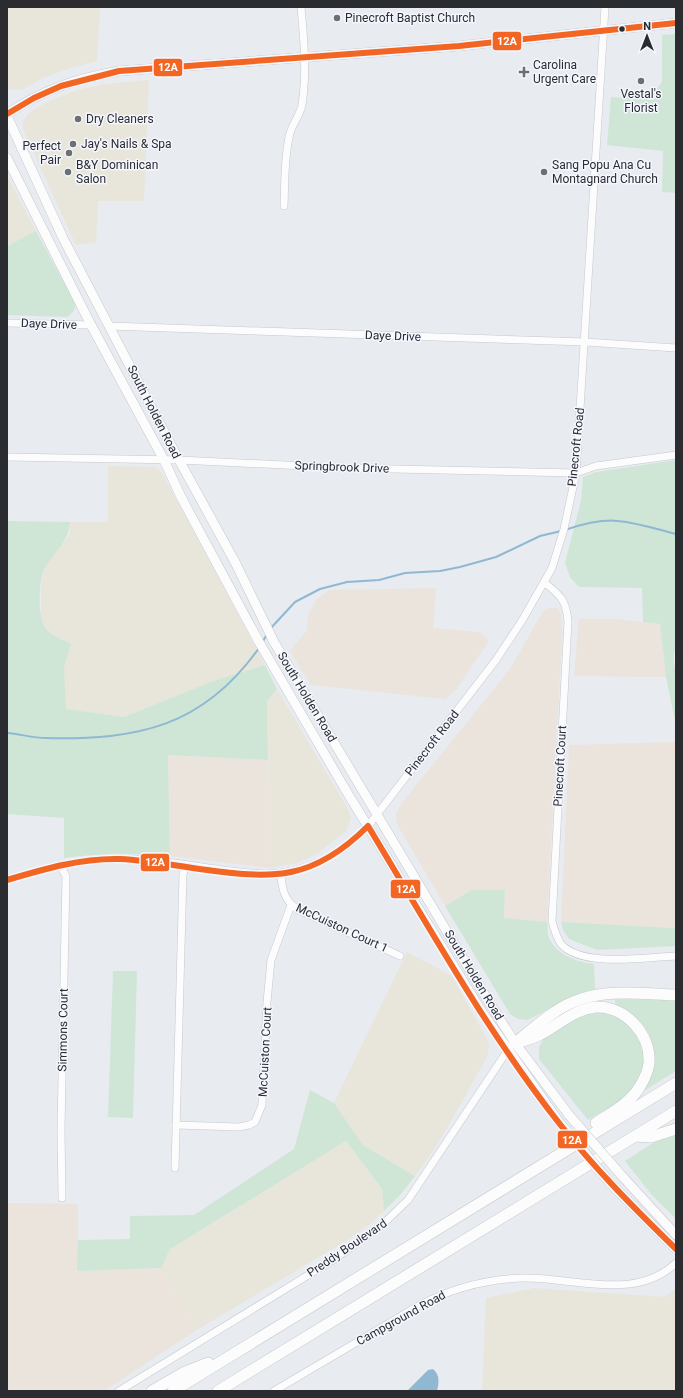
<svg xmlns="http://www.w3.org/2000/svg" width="683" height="1398" viewBox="0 0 683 1398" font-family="Roboto,sans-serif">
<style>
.commercial{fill:#e8e5db}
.industrial{fill:#ebe4dc}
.green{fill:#cfe6d7}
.water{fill:#90b8d2}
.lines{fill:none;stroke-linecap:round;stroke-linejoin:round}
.stream{stroke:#90b8d2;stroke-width:2}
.minor-casing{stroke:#c5c8cc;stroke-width:8}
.major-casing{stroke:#c5c8cc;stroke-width:10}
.highway-casing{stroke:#c5c8cc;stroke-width:12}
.minor{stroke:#fcfcfd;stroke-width:7}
.major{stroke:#fcfcfd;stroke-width:9}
.highway{stroke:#fcfcfd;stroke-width:11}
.major-bridge-casing{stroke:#c5c8cc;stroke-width:10;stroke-linecap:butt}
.major-bridge{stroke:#fcfcfd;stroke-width:9}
.bus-1-casing{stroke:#f4f7ff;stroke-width:9}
.bus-1{stroke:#f26522;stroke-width:6}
.poi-dot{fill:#6d6f73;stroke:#f4f7ff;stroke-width:1.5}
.bus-dot{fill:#2b2c30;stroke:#f4f7ff;stroke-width:1.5}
.labels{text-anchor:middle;stroke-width:3;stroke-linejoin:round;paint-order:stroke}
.poi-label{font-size:12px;fill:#2b2c30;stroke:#f4f7ff;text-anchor:start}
.street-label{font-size:12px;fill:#2b2c30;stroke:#f4f7ff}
.line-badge{stroke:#f4f7ff;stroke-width:1.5}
.badge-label{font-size:11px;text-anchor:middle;font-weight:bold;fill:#fff}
</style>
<rect width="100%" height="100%" fill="#e8ebf0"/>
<g class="commercial">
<path d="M7 7H100L97 61 70 68 43 78 22 90H10L7 87Z"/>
<path d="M149 80 144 201H98L96 242 76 245 23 130V122L28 114 45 103 77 90 105 84Z"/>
<path d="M7 176 36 231 7 246Z"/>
<path d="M108 466 155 467 162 473 265 665 213 681 124 717 65 709 64 668 71 645 47 630 41 621V583L44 569 70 534V522H108Z"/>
<path d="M277 689 350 813 351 819 346 831 317 854 297 863 271 868 267 701Z"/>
<path d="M407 952 452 976 487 1039 489 1047 487 1057 460 1105 435 1148 415 1176 363 1145 334 1103Z"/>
<path d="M346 1141 382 1189 384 1211 371 1223 349 1239 195 1331 161 1268 170 1249Z"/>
<path d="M534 1288 665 1297 676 1288V1391H482L486 1298Z"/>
</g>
<g class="industrial">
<path d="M436 588 433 628 479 632 489 641 455 691 445 699 311 685 290 651 307 630 308 616 316 600 329 590Z"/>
<path d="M549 608H558L561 615 562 636 547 922 504 918 505 890H472L445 906 397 824 396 814 401 804 510 669 542 613Z"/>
<path d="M579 619H616L660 624 666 677 574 676Z"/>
<path d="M676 742V928L561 922 569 745Z"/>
<path d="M168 755 268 760 271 868 170 856Z"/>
<path d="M7 1203 78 1204V1271L161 1268 195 1331 104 1391H7Z"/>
</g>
<g class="green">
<path d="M676 34V193L662 192 663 151 607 145 611 97 649 99 662 82V35Z"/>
<path d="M36 231 76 305 73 312 67 317 7 315V246Z"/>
<path d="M676 460V647C672 656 673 662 676 671V725L666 677 660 624 643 622 642 588 579 587 570 577 565 563 581 501 583 477 596 472Z"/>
<path d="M8 521 70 522C69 541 55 552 45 568 38 579 37 621 47 630 54 636 64 640 71 644L64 668 66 709 124 717 213 681 265 665 277 689 267 701 268 760 168 755 170 856C132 853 101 853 64 858V818L7 814Z"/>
<path d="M472 890H505L504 918 547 922C548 926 547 931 548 935 554 954 576 962 594 964L595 989C569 993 551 1010 527 1020L518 1019 510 1014 445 906Z"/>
<path d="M561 922 676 928V946L597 950 569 939 563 930Z"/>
<path d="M113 971H137L133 1118 108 1117Z"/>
<path d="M615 999 676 1000V1071L644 1091 653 1048 649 1034 639 1020 627 1011 615 1005Z"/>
<path d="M596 1012 616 1015 638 1034 645 1060 642 1073 629 1096 588 1120 539 1059V1047L544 1038 581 1016Z"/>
<path d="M310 1090 334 1103 363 1145 415 1176 401 1194 384 1211 382 1189 346 1141 170 1249 161 1268 77 1271 78 1240 130 1239V1216L194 1215 294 1149Z"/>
<path d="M676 1134V1219L651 1194 625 1161 664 1136Z"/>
</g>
<path class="water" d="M433 1369C440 1375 439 1382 437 1391H407L428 1370Z"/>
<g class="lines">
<g class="stream">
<path d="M565 530C615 513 628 522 676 534"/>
<path d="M270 629 295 602 320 589 347 582 379 580 405 573 440 571 460 567 496 557 540 536 561 531"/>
<path d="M262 643 267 634"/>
<path d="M7 733C20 734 33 738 46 738 138 740 203 727 259 648"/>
</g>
<g class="minor-casing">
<g id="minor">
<path d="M284 206C285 183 284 156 290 133 293 123 300 115 302 105 307 72 304 40 301 7"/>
<path d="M7 323 91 325"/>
<path d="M109 326 585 342 676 348"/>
<path d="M7 457 179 460 347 468 576 473 596 466 676 455"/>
<path d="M545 583C561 596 566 600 568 621L552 921C554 928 556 937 561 944 582 968 647 957 676 956"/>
<path d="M60 865 66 876 61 1129 62 1198"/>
<path d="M281 874C282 889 284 900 297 909L400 956"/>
<path d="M7 880C43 869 79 859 117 859 167 858 216 872 265 874 304 874 342 855 368 826L496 660 523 619 552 568 564 529 576 473 605 7"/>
<path d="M176 1125 239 1127 249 1125 255 1122 262 1105 267 1002 271 960 291 905"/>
<path d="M175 1168 183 874 186 865"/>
<path d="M119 1391 336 1258 382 1225 408 1200 510 1047"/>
<path d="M274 1391 418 1306C452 1288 485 1279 523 1278 574 1277 635 1302 676 1263"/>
</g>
</g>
<g class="major-casing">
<g id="major">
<path d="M7 114C44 89 76 79 119 71L459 46 676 23"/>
<path d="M7 116 63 238 179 460 235 562 274 642 489 1002 515 1043 569 1115"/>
<path d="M7 158 91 325 164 460 181 497 259 642 348 794 482 1012 559 1122"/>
<path d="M622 1176 676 1235"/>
<path d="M610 1183 676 1249"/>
</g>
</g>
<g class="highway-casing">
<g id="highway">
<path d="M520 1039C536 1026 554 1010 573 1002 605 988 642 994 676 995"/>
<path d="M515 1043C523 1041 531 1039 539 1035 557 1026 574 1009 596 1007 625 1006 651 1034 649 1063 648 1072 644 1080 639 1088 630 1103 611 1113 596 1123"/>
<path d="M636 1136 651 1137 676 1129"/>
<path d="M152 1391 185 1372 208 1363"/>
<path d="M173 1391 676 1083"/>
<path d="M218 1391 676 1111"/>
</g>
</g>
<use href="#minor" class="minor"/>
<use href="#major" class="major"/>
<use href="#highway" class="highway"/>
<g class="major-bridge-casing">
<g id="major-bridge">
<path d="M569 1115 622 1176"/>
<path d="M559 1122 610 1183"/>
</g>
</g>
<use href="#major-bridge" class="major-bridge"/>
<g class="bus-1-casing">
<g id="bus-1">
<path d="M7 114 34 98 61 86 119 71 459 46 676 23"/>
<path d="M7 880C44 869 81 858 120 859 173 861 241 882 291 872 321 866 347 847 368 826 429 927 486 1030 559 1123 594 1168 635 1209 676 1249"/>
</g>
</g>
<use href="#bus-1" class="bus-1"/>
</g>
<g class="poi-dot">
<circle cx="337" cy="18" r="4"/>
<path d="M522 66h4v4h4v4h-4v4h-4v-4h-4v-4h4z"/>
<circle cx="641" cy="81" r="4"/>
<circle cx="78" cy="119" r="4"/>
<circle cx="73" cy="144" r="4"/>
<circle cx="69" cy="153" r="4"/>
<circle cx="68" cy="172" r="4"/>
<circle cx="544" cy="172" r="4"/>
</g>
<circle class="bus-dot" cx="622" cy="29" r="3.5"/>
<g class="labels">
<g class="poi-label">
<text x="345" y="22">Pinecroft Baptist Church</text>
<text x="533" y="69">Carolina<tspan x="533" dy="14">Urgent Care</tspan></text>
<text x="641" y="98" text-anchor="middle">Vestal's<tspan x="641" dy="14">Florist</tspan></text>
<text x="86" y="123">Dry Cleaners</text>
<text x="81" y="148">Jay's Nails &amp; Spa</text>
<text x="61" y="150" text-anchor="end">Perfect<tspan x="61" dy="14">Pair</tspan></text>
<text x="76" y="169">B&amp;Y Dominican<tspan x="76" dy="14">Salon</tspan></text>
<text x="552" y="169">Sang Popu Ana Cu<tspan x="552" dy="14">Montagnard Church</tspan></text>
</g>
<g class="street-label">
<text transform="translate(49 324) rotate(2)" y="4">Daye Drive</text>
<text transform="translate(393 336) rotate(2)" y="4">Daye Drive</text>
<text transform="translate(154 412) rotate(63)" y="4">South Holden Road</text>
<text transform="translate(576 447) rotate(-84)" y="4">Pinecroft Road</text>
<text transform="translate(342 467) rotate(2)" y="4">Springbrook Drive</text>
<text transform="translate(307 697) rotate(59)" y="4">South Holden Road</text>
<text transform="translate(432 743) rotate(-52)" y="4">Pinecroft Road</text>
<text transform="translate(560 766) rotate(-87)" y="4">Pinecroft Court</text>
<text transform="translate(342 928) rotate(25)" y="4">McCuiston Court 1</text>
<text transform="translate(474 975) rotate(59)" y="4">South Holden Road</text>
<text transform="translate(63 1030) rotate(-89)" y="4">Simmons Court</text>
<text transform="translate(265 1052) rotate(-87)" y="4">McCuiston Court</text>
<text transform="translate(347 1248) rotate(-34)" y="4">Preddy Boulevard</text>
<text transform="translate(401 1318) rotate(-29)" y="4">Campground Road</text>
</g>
</g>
<g class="line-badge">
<rect x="492" y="31" width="30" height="20" rx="4" fill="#f26522"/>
<rect x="153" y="58" width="30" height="19" rx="4" fill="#f26522"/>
<rect x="140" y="853" width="30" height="19" rx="4" fill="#f26522"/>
<rect x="390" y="879" width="31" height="20" rx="4" fill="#f26522"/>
<rect x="557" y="1130" width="31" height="19" rx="4" fill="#f26522"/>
</g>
<g class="badge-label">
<text x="507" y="45">12A</text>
<text x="168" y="71">12A</text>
<text x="155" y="866">12A</text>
<text x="406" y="893">12A</text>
<text x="572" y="1144">12A</text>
</g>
<rect width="683" height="1398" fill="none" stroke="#2b2c30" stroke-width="16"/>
<g transform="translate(647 36)" stroke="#f4f7ff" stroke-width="3" paint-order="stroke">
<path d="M0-3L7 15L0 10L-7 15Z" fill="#2b2c30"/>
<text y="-6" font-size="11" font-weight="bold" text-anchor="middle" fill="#2b2c30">N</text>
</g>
</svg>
